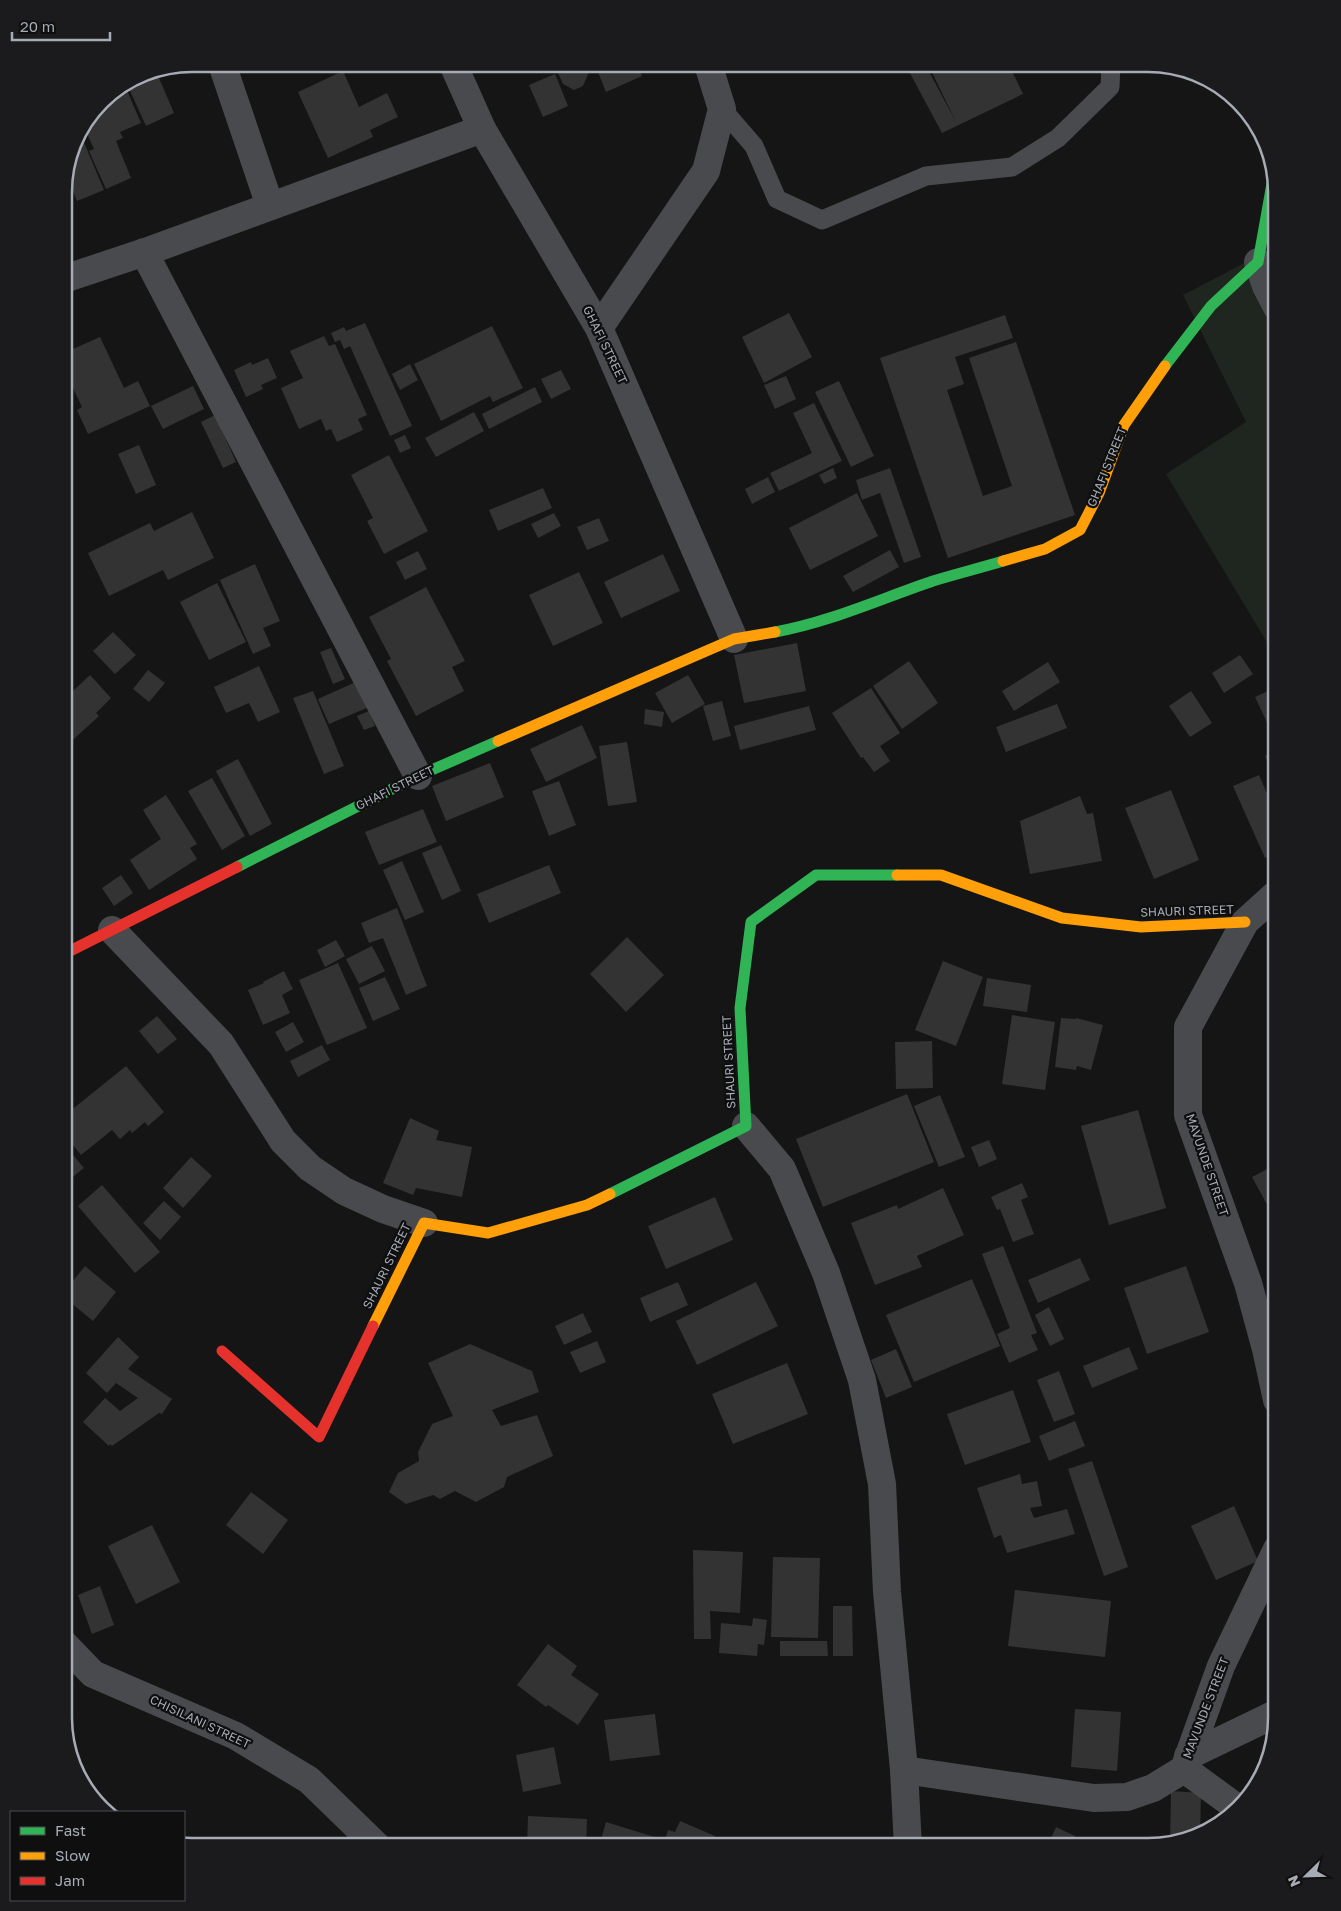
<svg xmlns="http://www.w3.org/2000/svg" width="1341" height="1911" viewBox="0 0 1341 1911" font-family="'Golos Text',sans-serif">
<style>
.green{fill:#1f251f}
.building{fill:#333334}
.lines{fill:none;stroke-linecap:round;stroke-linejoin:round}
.lane{stroke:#494a4d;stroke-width:19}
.street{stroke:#494a4d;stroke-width:28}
.fast{stroke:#30b455;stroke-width:11}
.slow{stroke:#ff9f0a;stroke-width:11}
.jam{stroke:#e5322d;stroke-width:11}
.labels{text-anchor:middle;stroke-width:4.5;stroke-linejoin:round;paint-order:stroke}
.street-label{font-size:12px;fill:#a6abb5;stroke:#0f0f10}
.rim{fill:none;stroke:#a6abb5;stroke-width:2.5}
</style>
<rect width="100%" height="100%" fill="#151515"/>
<path class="green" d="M1277 246V659L1166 474 1246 422 1183 295Z"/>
<g class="building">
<path d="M554 64H598L599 67 589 72 583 86 574 90 563 84Z"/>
<path d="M616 64H637L642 76 606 92 598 72Z"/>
<path d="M905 64H925L956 122 928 64H1019L1007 70 1009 73 1012 71 1023 94 942 133Z"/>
<path d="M156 71 174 113 146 126 127 84 143 73Z"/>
<path d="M343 71 359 107 387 93 398 117 370 130 373 137 328 158 298 92Z"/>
<path d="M555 74 568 106 543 117 529 85Z"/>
<path d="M125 86 141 123 120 132 123 138 116 141 131 178 106 189 89 151 94 149 84 127 102 101Z"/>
<path d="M80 133 104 190 77 201 66 175 74 143Z"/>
<path d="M789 313 812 357 764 383 742 337Z"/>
<path d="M1005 315 1013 338 955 357 964 384 947 390 983 496 1012 486 969 358 1016 342 1075 515 948 558 880 358Z"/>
<path d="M365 323 412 426 390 436 350 346 344 349 340 340 335 342 331 333 344 327 346 331Z"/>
<path d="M492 326 523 388 493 402 490 396 441 421 414 364Z"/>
<path d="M324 336 329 346 335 344 367 415 358 419 363 430 337 442 331 429 326 431 321 419 299 429 281 388 303 378 290 351Z"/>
<path d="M100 337 124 388 138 381 150 406 88 434 77 410 82 407 73 388 64 392V353Z"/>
<path d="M268 358 277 378 261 385 263 389 246 397 234 370 251 362 252 365Z"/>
<path d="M410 364 418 380 400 390 392 374Z"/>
<path d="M561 370 571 389 551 399 541 379Z"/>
<path d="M786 376 796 399 775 409 764 385Z"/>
<path d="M839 381 874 456 851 467 815 392Z"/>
<path d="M193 386 204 409 163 429 151 406Z"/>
<path d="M535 387 542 402 489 429 482 414Z"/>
<path d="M814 403 842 461 779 491 770 473 812 453 793 413Z"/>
<path d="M474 412 484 431 436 457 425 438Z"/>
<path d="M215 415 236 462 223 468 201 422Z"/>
<path d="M405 435 411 448 400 453 394 440Z"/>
<path d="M139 445 156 485 136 494 118 454Z"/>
<path d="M389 455 428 531 384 554 367 521 373 518 351 475Z"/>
<path d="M833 468 837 478 824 484 819 475Z"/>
<path d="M890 468 921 557 904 563 880 493 862 500 856 480Z"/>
<path d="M768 477 775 492 752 504 745 489Z"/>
<path d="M543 488 552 508 498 531 489 510Z"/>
<path d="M857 493 878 536 810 570 789 528Z"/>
<path d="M192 512 214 558 168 580 163 570 109 596 88 553 150 523 154 531Z"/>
<path d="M554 513 561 526 538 538 531 524Z"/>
<path d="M599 518 609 541 587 550 577 527Z"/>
<path d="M890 550 899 567 853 592 843 576Z"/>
<path d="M418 551 427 569 405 580 396 562Z"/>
<path d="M663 554 680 591 621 618 604 582Z"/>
<path d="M255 564 280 621 263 628 271 646 253 654 220 580Z"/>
<path d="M579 572 603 623 553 646 529 595Z"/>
<path d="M217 583 246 642 209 660 180 602Z"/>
<path d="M426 587 465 661 452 667 464 691 416 716 387 661 391 659 369 617Z"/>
<path d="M113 632 136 655 115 674 93 651Z"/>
<path d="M797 643 806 691 744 703 734 655Z"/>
<path d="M331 648 345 679 333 684 320 652Z"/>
<path d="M1240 655 1253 674 1224 693 1212 673Z"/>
<path d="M909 661 938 703 902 729 873 686Z"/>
<path d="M1048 662 1060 682 1014 711 1002 691Z"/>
<path d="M259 666 280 712 258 722 249 703 226 713 214 687Z"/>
<path d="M148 670 165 683 149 702 133 689Z"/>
<path d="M90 675 111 698 96 713 99 716 64 748V681L73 691Z"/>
<path d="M688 675 705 704 672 723 655 693Z"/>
<path d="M358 681 369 707 329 724 318 699Z"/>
<path d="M1277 687V728L1271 731 1255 697Z"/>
<path d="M871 688 900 733 880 746 890 761 874 772 863 757 861 758 832 713Z"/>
<path d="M313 691 344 766 324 774 293 698Z"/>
<path d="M1191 691 1212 723 1190 737 1169 706Z"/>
<path d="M722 701 731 736 713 741 703 706Z"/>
<path d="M1057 704 1067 728 1006 752 996 727Z"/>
<path d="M809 706 816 730 740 750 734 726Z"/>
<path d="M645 709 664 712 662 727 644 724Z"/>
<path d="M369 711 375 726 364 730 357 716Z"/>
<path d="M582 725 597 758 546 782 530 749Z"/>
<path d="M627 742 637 802 608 806 599 746Z"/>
<path d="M1277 750V781L1265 756Z"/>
<path d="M64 756 72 765 64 773Z"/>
<path d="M238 759 272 824 250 836 216 771Z"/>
<path d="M490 763 504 797 446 821 432 786Z"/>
<path d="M1259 775 1277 817V852L1265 858 1233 786Z"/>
<path d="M212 778 245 836 222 850 188 791Z"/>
<path d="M559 781 576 825 549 836 532 791Z"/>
<path d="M1171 790 1199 860 1154 879 1125 808Z"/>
<path d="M166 795 197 844 190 848 197 859 149 890 130 860 161 839 143 810Z"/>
<path d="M1080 796 1087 814 1093 813 1102 861 1030 874 1020 821Z"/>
<path d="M423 809 437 842 379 865 365 832Z"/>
<path d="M441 845 461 891 442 900 422 853Z"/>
<path d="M402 861 424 912 405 920 383 870Z"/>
<path d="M549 865 561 893 489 923 477 894Z"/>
<path d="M121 875 133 893 114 906 102 888Z"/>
<path d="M397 908 427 986 406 995 383 938 369 943 361 923Z"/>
<path d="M627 937 664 975 626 1012 590 974Z"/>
<path d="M336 940 345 956 325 967 317 950Z"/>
<path d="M372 946 385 971 359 984 346 959Z"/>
<path d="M943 961 983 977 956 1046 915 1030Z"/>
<path d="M338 963 367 1028 327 1045 299 980Z"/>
<path d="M284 971 293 989 282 995 290 1013 263 1025 248 990 264 983 263 982Z"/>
<path d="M385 977 400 1009 373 1021 359 988Z"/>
<path d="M987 978 1031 985 1027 1012 983 1006Z"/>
<path d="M1012 1015 1055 1022 1045 1090 1002 1084Z"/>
<path d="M157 1016 177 1039 158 1054 139 1031Z"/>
<path d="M1061 1018 1076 1019V1018L1103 1025 1091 1070 1077 1066 1076 1070 1055 1067Z"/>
<path d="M293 1022 304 1042 286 1052 275 1032Z"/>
<path d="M932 1041 933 1088 896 1089 895 1042Z"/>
<path d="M322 1045 330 1060 298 1077 290 1061Z"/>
<path d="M126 1066 164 1112 148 1126 145 1122 132 1133 130 1130 120 1139 112 1130 81 1155 64 1134V1116Z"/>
<path d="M907 1094 934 1162 823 1207 796 1139Z"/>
<path d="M940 1095 965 1157 939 1167 914 1106Z"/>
<path d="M1138 1110 1166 1208 1109 1225 1081 1126Z"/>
<path d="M410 1118 439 1131 436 1140 472 1147 462 1197 416 1188 413 1195 383 1183Z"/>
<path d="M989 1140 997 1159 979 1167 971 1147Z"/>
<path d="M64 1144 84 1168 64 1184Z"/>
<path d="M191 1157 212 1176 183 1208 163 1188Z"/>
<path d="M1277 1164V1223L1252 1177Z"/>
<path d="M1022 1183 1028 1197 1021 1200 1034 1234 1013 1242 1000 1209 997 1210 991 1197Z"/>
<path d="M102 1185 160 1252 135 1273 78 1206Z"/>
<path d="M943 1188 964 1235 917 1256 922 1267 875 1285 851 1223 897 1205 898 1209Z"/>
<path d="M715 1197 733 1240 666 1269 648 1226Z"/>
<path d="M164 1201 181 1217 160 1240 143 1223Z"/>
<path d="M1003 1246 1037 1333 1031 1335 1038 1350 1009 1363 997 1334 1010 1328 982 1254Z"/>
<path d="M1080 1258 1090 1280 1038 1303 1028 1280Z"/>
<path d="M85 1266 116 1292 93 1321 64 1297V1292Z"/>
<path d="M1186 1266 1209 1332 1147 1354 1124 1288Z"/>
<path d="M972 1279 1000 1346 914 1382 886 1315Z"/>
<path d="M678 1282 688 1305 650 1322 640 1298Z"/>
<path d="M756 1282 778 1326 697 1365 676 1321Z"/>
<path d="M1049 1307 1064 1339 1050 1346 1035 1315Z"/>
<path d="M583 1313 592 1332 564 1345 555 1326Z"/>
<path d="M118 1337 139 1357 128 1369 172 1399 162 1414 159 1413 112 1446 110 1444 109 1446 83 1422 105 1398 120 1411 138 1398 116 1383 107 1393 86 1373Z"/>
<path d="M597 1341 606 1362 580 1373 570 1352Z"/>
<path d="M470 1344 532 1371 539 1392 492 1410 501 1426 537 1415 553 1456 507 1477 504 1487 476 1502 455 1491 440 1499 433 1495 406 1504 389 1492 398 1473 419 1461 418 1452 432 1424 453 1416 428 1363Z"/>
<path d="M1129 1347 1138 1369 1092 1388 1083 1366Z"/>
<path d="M896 1349 912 1387 886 1398 871 1360Z"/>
<path d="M787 1363 808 1414 733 1444 712 1394Z"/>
<path d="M1059 1371 1075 1414 1054 1422 1037 1380Z"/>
<path d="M1013 1390 1031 1442 965 1465 947 1414Z"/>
<path d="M1075 1421 1085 1446 1049 1461 1039 1436Z"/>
<path d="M1092 1461 1128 1567 1104 1576 1068 1469Z"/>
<path d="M1020 1474 1022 1484 1037 1481 1042 1506 1030 1508 1034 1518 1067 1509 1075 1534 1007 1553 1001 1535 994 1538 977 1488Z"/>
<path d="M251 1492 288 1520 263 1554 226 1525Z"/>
<path d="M1234 1506 1258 1561 1216 1580 1191 1526Z"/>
<path d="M152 1525 180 1582 136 1604 108 1546Z"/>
<path d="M693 1550 743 1552 740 1613 710 1611 711 1639H694Z"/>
<path d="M773 1557 820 1558 818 1638 771 1637Z"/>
<path d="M100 1586 114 1625 92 1634 78 1595Z"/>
<path d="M1015 1590 1111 1601 1105 1657 1008 1646Z"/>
<path d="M833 1606H852L853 1656H833Z"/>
<path d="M753 1618 767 1620 764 1645 758 1644 757 1656 719 1653 721 1623 752 1626Z"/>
<path d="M780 1641H827L828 1656H780Z"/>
<path d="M548 1644 577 1666 571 1675 599 1694 578 1725 548 1705 546 1707 517 1685Z"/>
<path d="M1075 1709 1121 1712 1117 1771 1071 1767Z"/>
<path d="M655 1714 660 1755 610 1761 604 1720Z"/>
<path d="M554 1747 561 1784 523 1792 516 1755Z"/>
<path d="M1171 1791 1201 1793 1200 1833 1170 1842Z"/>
<path d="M528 1816 587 1819 586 1847H527Z"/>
<path d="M680 1821 715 1836 711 1847H663L668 1830 675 1832Z"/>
<path d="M606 1822 661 1839 658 1847H599Z"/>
<path d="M1056 1827 1075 1836 1070 1847H1047Z"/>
<path d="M1104 1842 1127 1846V1847H1103Z"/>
</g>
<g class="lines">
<path class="lane" d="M722 109 754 146 777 199 822 220 926 176 1012 167 1058 138 1110 87 1111 64"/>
<g class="street">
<path d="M222 64 270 206"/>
<path d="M453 64 482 129 599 328 734 639"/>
<path d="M144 252 418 776"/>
<path d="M1258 262 1266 286 1277 307"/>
<path d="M64 279 151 250 482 129"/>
<path d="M599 328 706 171 722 109 708 64"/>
<path d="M112 930 221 1044 283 1141 310 1168 344 1191 383 1209 424 1223"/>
<path d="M746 1126 782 1169 826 1273 862 1380 882 1484 887 1592 904 1770 908 1847"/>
<path d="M1277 1400 1266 1349 1248 1283 1188 1115V1027L1245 922 1277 893"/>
<path d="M64 1644 93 1674 236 1736 309 1780 378 1847"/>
<path d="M1188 1756 1277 1713"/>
<path d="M1184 1769 1236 1807"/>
<path d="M904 1770 1094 1798 1127 1797 1153 1788 1184 1769 1221 1666 1277 1549"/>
</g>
<g class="fast">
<path d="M1165 366 1211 306 1258 262 1273 178"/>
<path d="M775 632C830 622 880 599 933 581 956 574 980 568 1003 561"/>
<path d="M237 867 418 776 498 741"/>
<path d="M610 1194 746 1126 740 1008 751 922 816 875H897"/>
</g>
<g class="slow">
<path d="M1003 561 1045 549 1080 530 1099 493 1124 425 1165 366"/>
<path d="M498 741 734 639 775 632"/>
<path d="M897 875H941L1062 918 1141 927 1245 922"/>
<path d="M373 1326 424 1223 488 1233 587 1205 610 1194"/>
</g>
<g class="jam">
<path d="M64 954 237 867"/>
<path d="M222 1351 319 1437 373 1326"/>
</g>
</g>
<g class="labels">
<g class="street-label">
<text transform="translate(605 345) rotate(64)" y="4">GHAFI STREET</text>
<text transform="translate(1107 467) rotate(-68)" y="4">GHAFI STREET</text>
<text transform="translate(395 788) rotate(-26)" y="4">GHAFI STREET</text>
<text transform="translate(1187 911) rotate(-2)" y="4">SHAURI STREET</text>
<text transform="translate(729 1062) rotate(-93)" y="4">SHAURI STREET</text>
<text transform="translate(1207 1165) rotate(71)" y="4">MAVUNDE STREET</text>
<text transform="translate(387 1266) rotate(-64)" y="4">SHAURI STREET</text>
<text transform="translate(1206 1708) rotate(-69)" y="4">MAVUNDE STREET</text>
<text transform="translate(200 1722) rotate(25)" y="4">CHISILANI STREET</text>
</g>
</g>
<path d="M0 0H1341V1911H0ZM192 72H1148A120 120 0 0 1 1268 192V1718A120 120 0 0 1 1148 1838H192A120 120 0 0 1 72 1718V192A120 120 0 0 1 192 72Z" fill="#1b1b1d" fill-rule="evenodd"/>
<path class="rim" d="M192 72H1148A120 120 0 0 1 1268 192V1718A120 120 0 0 1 1148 1838H192A120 120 0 0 1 72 1718V192A120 120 0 0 1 192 72Z"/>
<rect x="10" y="1811" width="175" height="90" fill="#0f0f10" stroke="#4b4d52"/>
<rect x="20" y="1827" width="25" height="8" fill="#30b455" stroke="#4b4d52"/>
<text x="55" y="1836" font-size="15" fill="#a6abb5">Fast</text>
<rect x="20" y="1852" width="25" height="8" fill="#ff9f0a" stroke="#4b4d52"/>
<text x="55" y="1861" font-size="15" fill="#a6abb5">Slow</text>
<rect x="20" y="1877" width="25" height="8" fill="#e5322d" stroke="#4b4d52"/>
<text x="55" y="1886" font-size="15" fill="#a6abb5">Jam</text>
<g transform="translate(1306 1876) rotate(247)" stroke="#0f0f10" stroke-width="4" paint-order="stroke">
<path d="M0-4L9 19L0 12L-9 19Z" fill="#a6abb5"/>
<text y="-8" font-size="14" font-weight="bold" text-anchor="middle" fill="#a6abb5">N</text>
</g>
<path d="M12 32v8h98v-8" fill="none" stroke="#a6abb5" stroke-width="2.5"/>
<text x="20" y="32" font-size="15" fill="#a6abb5" stroke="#0f0f10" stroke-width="4" paint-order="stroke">20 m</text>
</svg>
